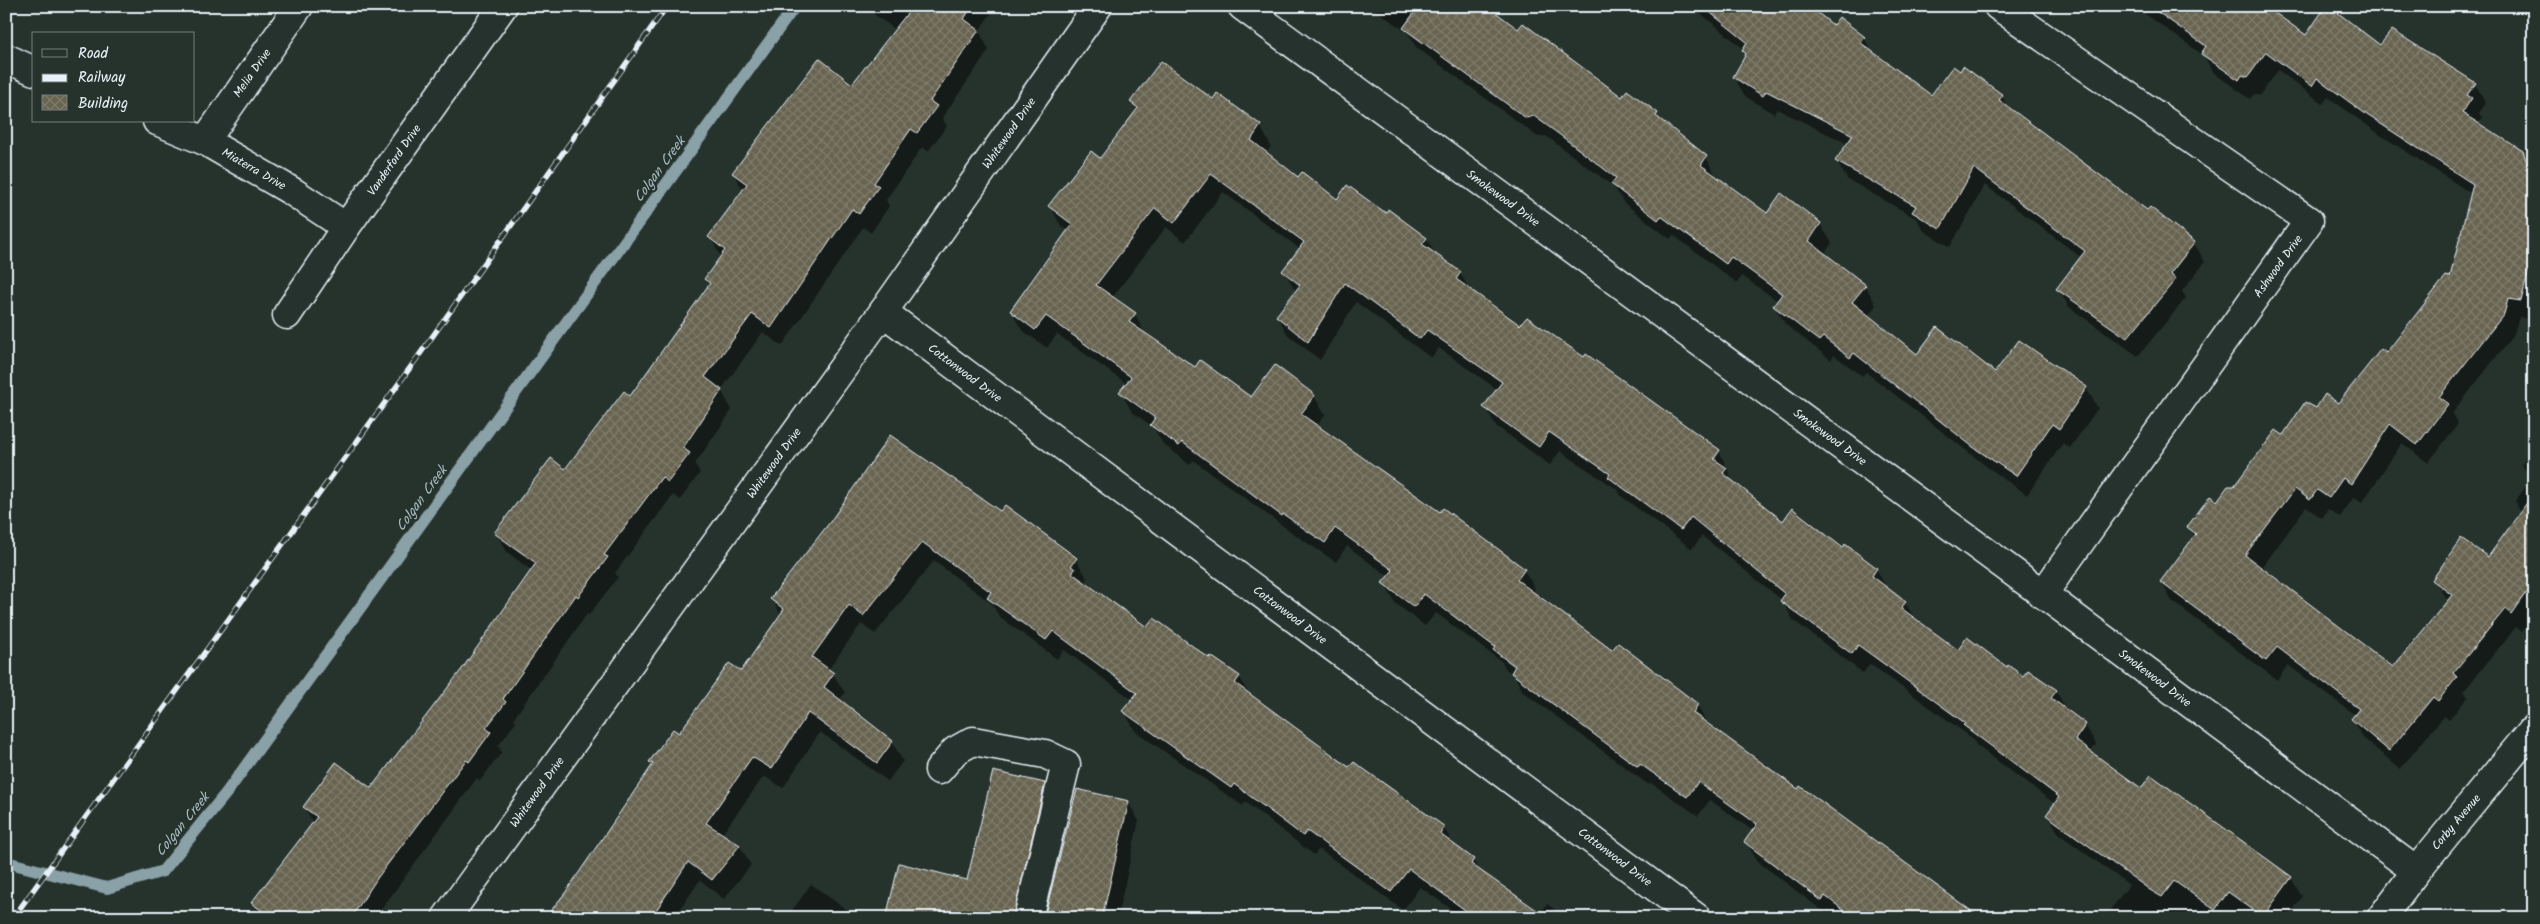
<svg xmlns="http://www.w3.org/2000/svg" width="2540" height="924" viewBox="0 0 2540 924" font-family="Kalam,sans-serif">
<style>
.shadow{fill:#0007;fill-rule:evenodd}
.lines{fill:none;stroke-linecap:round;stroke-linejoin:round}
.stream{stroke:#8aa1a8;stroke-width:12}
.building{fill:url(#building-cross-hatch);stroke:#e8f1f8}
.minor-casing{stroke:#e8f1f8;stroke-width:31}
.minor{stroke:#26332d;stroke-width:28}
.rail-casing{stroke:#e8f1f8;stroke-width:5.5}
.rail{stroke:#26332d;stroke-width:4;stroke-dasharray:11;stroke-linecap:butt}
.labels{text-anchor:middle;stroke-width:4.5;stroke-linejoin:round;paint-order:stroke}
.street-label{font-size:12px;fill:#e8f1f8;stroke:#26332d}
.water-label{font-size:14px;font-style:italic;fill:#a9bcc2;stroke:#26332d}
</style>
<defs>
<pattern id="building-cross-hatch" width="8" height="8" patternUnits="userSpaceOnUse" patternTransform="scale(1.25)"><rect width="8" height="8" fill="#696451"/><path d="M0 0l8 8M0 8l8-8" fill="none" stroke="#7e7b6b"/></pattern>
</defs>
<rect width="100%" height="100%" fill="#26332d"/>
<filter id="ink" filterUnits="userSpaceOnUse"><feTurbulence type="fractalNoise" baseFrequency=".02" numOctaves="2"/><feDisplacementMap in="SourceGraphic" scale="10" xChannelSelector="R" yChannelSelector="G"/><feConvolveMatrix kernelMatrix="1 2 1 2 8 2 1 2 1" color-interpolation-filters="sRGB"/></filter>
<g filter="url(#ink)">
<g class="shadow">
<path d="M870 6H996L979 31 989 50 942 118 947 126 928 151 922 147 886 200 889 206 871 233 863 227 782 346 763 332 721 390 732 410 695 464 700 473 680 500 673 495 615 573 618 577 589 615 587 614 514 718 516 722 498 746 502 752 480 781 477 778 375 918H261L253 903 314 824 304 807 371 789 463 670 532 571 507 552 496 533 565 470 631 398 710 286 705 279 721 257 710 237 744 191 733 173 852 85 896 30 875 15Z"/>
<path d="M1370 6H1485L1623 98 1657 114 1662 123 1706 157 1717 178 1767 215 1820 224 1832 243 1824 254 1865 285 1876 305 1868 316 1917 356 1995 373 2020 342 2086 388 2098 408 2070 448 2063 443 2027 495 1986 466 1866 372 1862 376 1834 355 1831 360 1786 325 1774 306 1778 301 1742 276 1737 283 1673 235 1670 239 1624 203 1613 186 1546 136 1538 137 1416 47 1408 33Z"/>
<path d="M1687 6H1807L1833 27 1839 19 1864 38 1874 54 1931 97 2002 96 2009 109 2147 212 2150 209 2194 243 2205 262 2182 291 2186 298 2138 356 2069 307 2058 289 2082 258 1985 185 1950 247 1924 231 1917 219 1847 179 1836 161 1848 144 1777 109 1774 114 1745 96 1734 77 1747 56 1744 49 1694 8 1692 11Z"/>
<path d="M2134 6H2220L2306 37 2381 47 2475 84 2486 103 2479 113 2482 118 2478 124 2522 152 2533 171 2534 312 2532 320 2519 317 2514 334 2452 414 2458 424 2428 463 2402 443 2362 503 2354 497 2340 517 2328 509 2322 518 2306 507 2261 569 2393 669 2448 602 2434 580 2489 559 2521 512 2515 501 2531 480 2522 464 2534 448V616L2522 632 2516 627 2464 691 2468 697 2449 720 2444 716 2400 769 2363 738 2352 719 2355 715 2288 665 2277 680 2172 601 2161 582 2195 538 2189 527 2235 488 2283 437 2316 410 2339 405 2386 355 2450 279 2472 194 2379 134 2328 97 2323 104 2278 70 2260 96 2254 94 2250 99 2214 73 2203 55Z"/>
<path d="M1218 95 1260 126 1271 146 1266 153 1298 179 1337 201 1386 214 1426 238 1436 255 1460 273 1470 290 1521 327 1719 451 1734 483 1783 522 1843 549 1876 569 1887 588 1905 602 1916 621 1958 651 2007 668 2056 691 2067 710 2085 725 2096 744 2091 752 2141 790 2291 878 2302 897 2287 918H2104L2129 885 2059 834 2048 815 2055 804 1976 745 1972 738 1870 664 1863 673 1793 620 1782 600 1702 536 1692 549 1621 496 1618 490 1560 451 1550 465 1496 426 1485 407 1498 390 1439 348 1431 358 1356 302 1320 360 1288 335 1277 316 1296 292 1284 271 1300 249 1223 192 1185 242 1166 227 1112 298 1135 314 1145 334 1195 368 1252 398 1314 396 1325 415 1316 427 1524 570 1535 589 1532 593 1613 652 1697 705 1708 726 1980 918H1841L1837 915 1832 918 1757 861 1746 842 1753 831 1710 800 1698 816 1651 783 1649 785 1523 692 1514 675 1506 669 1502 662 1436 613 1425 626 1395 603 1384 583 1389 577 1347 546 1336 562 1294 534 1193 460 1190 465 1163 444 1153 427 1132 412 1121 392 1127 384 1057 334 1047 348 1022 330 1011 311 1068 231 1061 226 1050 206 1100 160 1137 112 1132 102 1213 101ZM1495 649 1521 669 1519 671 1498 655Z"/>
<path d="M1000 512 1076 559 1087 578 1084 583 1148 629 1239 676 1250 697 1350 769 1354 764 1444 828 1455 847 1473 860 1480 872 1540 914 1547 904 1567 918H1455L1458 914 1420 887 1403 910 1319 849 1314 855 1245 802 1243 806 1135 731 1124 711 1133 700 1064 650 1057 659 1000 617 991 603 934 561 875 634 861 624 828 670 833 674 845 693 839 700 892 742 903 761 888 781 820 732 783 788 764 776 722 834 740 846 751 865 724 899 700 880 674 918H546L566 893 653 766 651 762 742 673 781 615 772 599 831 523Z"/>
<path d="M1044 784 1056 804 1028 918H888L968 881Z"/>
<path d="M1128 802 1139 821 1118 914 1137 918H1045Z"/>
<path d="M811 884 858 918H787Z"/>
<path d="M777 912 784 918H773Z"/>
</g>
<g class="lines">
<path class="stream" d="M6 862 107 888 163 871 227 792 795 6"/>
</g>
<g class="building">
<path d="M913 6H972L964 19 979 30 930 101 937 106 917 133 911 129 874 183 879 186 859 214 852 209 771 328 752 314 705 377 722 390 683 448 690 453 668 482 662 477 604 555 608 557 578 597 576 595 503 699 506 702 486 728 491 732 469 762 466 760 378 877 351 918H272L251 903 317 817 303 807 336 762 371 788 462 669 536 563 494 533 551 458 565 469 624 391 630 396 710 283 704 279 725 250 708 237 747 184 732 173 819 58 852 84Z"/>
<path d="M1419 6H1487L1518 29 1523 23 1622 97 1627 90 1658 113 1656 116 1707 156 1701 165 1767 213 1781 193 1821 223 1809 241 1866 285 1852 302 1917 354 1937 327 1995 372 2019 340 2087 387 2059 429 2052 424 2016 476 1973 447 1854 353 1850 358 1823 337 1819 341 1773 306 1782 294 1731 257 1726 264 1661 216 1658 220 1611 184 1616 178 1560 135 1534 116 1526 118 1403 28Z"/>
<path d="M1702 6H1809L1833 25 1839 17 1865 37 1861 43 1931 95 1953 66 1960 71 1963 66 2003 95 1999 100 2147 210 2150 207 2195 242 2170 274 2176 279 2127 338 2056 289 2085 251 1974 168 1940 229 1912 212 1916 206 1835 161 1853 135 1766 91 1763 96 1733 77 1746 54 1742 50 1747 42Z"/>
<path d="M2149 6H2265L2306 35 2326 6H2329L2380 45 2392 30 2476 83 2467 95 2472 98 2462 113 2523 151 2534 183V250L2521 301 2508 299 2504 314 2439 397 2448 404 2417 445 2390 424 2351 484 2343 478 2329 498 2317 490 2310 500 2295 489 2245 555 2393 667 2452 595 2432 580 2461 538 2488 557 2534 493V581L2511 614 2505 609 2453 673 2457 677 2438 701 2433 697 2389 751 2351 719 2359 709 2277 647 2266 661 2160 582 2196 534 2187 527 2210 496 2217 501 2228 486H2234L2276 430 2283 435 2305 402 2316 408 2325 394 2338 403 2381 349 2386 353 2446 276 2450 277 2473 184 2367 115 2317 78 2312 86 2266 52 2248 77 2242 75 2239 80 2201 54 2206 46Z"/>
<path d="M1161 61 1213 99 1217 93 1261 125 1251 140 1298 177 1302 172 1337 199 1347 185 1386 213 1388 209 1427 238 1422 244 1461 272 1456 279 1520 325 1527 317 1584 357 1586 354 1720 450 1714 459 1727 468 1723 473 1783 521 1792 508 1843 548 1845 544 1877 568 1872 576 1906 602 1901 608 1958 650 1967 637 2007 667 2008 665 2023 676 2028 670 2057 690 2051 698 2086 724 2075 740 2141 788 2151 775 2292 877 2263 917 2228 892 2215 910 2174 881 2162 897 2150 890 2046 815 2059 797 1963 725 1965 723 1858 645 1852 654 1780 601 1785 594 1691 517 1681 530 1608 477 1610 474 1549 432 1539 447 1483 407 1502 382 1427 330 1420 339 1345 283 1308 342 1276 316 1300 285 1282 271 1304 242 1211 174 1174 223 1155 208 1096 285 1136 313 1129 322 1195 367 1200 360 1251 397 1275 365 1315 395 1301 414 1440 512 1443 508 1525 569 1517 580 1612 650 1618 643 1698 704 1693 713 1798 789 1800 786 1981 918H1854L1825 896 1822 901 1744 842 1757 824 1698 782 1687 797 1640 764 1638 767 1511 673 1515 666 1493 650 1495 647 1424 594 1414 607 1382 583 1393 570 1335 528 1325 543 1283 514 1282 516 1182 442 1179 446 1150 425 1155 418 1119 392 1131 377 1046 316 1035 330 1010 311 1072 224 1048 206 1091 151 1100 158 1138 108 1130 102Z"/>
<path d="M890 435 1000 511 1005 505 1077 558 1071 566 1075 569 1072 573 1147 627 1154 618 1209 658 1211 656 1240 676 1235 683 1349 767 1354 762 1445 827 1440 834 1474 859 1471 864 1548 918H1476L1409 869 1391 892 1307 831 1303 836 1234 784 1231 788 1122 711 1137 693 1053 631 1046 640 987 598 991 592 922 542 863 616 849 605 812 657 834 673 824 687 893 741 877 763 808 713 772 769 752 757 706 823 740 845 712 880 688 862 651 918H545L565 893 653 764 649 762 673 729 679 733 729 663 741 671 784 609 770 599 830 522Z"/>
<path d="M993 771 1045 783 1013 918H886L899 863 967 880Z"/>
<path d="M1077 789 1129 801 1102 918H1044Z"/>
</g>
<g class="lines">
<g class="minor-casing">
<g id="minor">
<path d="M1242 6 2043 594 2416 871"/>
<path d="M1998 6 2309 221 2043 594"/>
<path d="M6 58 34 71"/>
<path d="M157 121 205 141 293 192 346 227"/>
<path d="M205 141 299 6"/>
<path d="M883 312 1697 918"/>
<path d="M287 315 346 227 503 6"/>
<path d="M939 770 955 751 973 741 1045 754 1066 764 1028 918"/>
<path d="M446 918 883 312 1098 6"/>
<path d="M2381 918 2416 871 2534 728"/>
</g>
</g>
<use href="#minor" class="minor"/>
<g class="rail-casing">
<path id="rail" d="M13 918 420 354 667 6"/>
</g>
<use href="#rail" class="rail"/>
</g>
</g>
<g class="labels">
<g class="street-label">
<text transform="translate(252 73) rotate(-55)" y="4">Melia Drive</text>
<text transform="translate(1009 133) rotate(-55)" y="4">Whitewood Drive</text>
<text transform="translate(394 160) rotate(-55)" y="4">Vanderford Drive</text>
<text transform="translate(254 169) rotate(30)" y="4">Miaterra Drive</text>
<text transform="translate(1503 198) rotate(36)" y="4">Smokewood Drive</text>
<text transform="translate(2278 266) rotate(-54)" y="4">Ashwood Drive</text>
<text transform="translate(965 373) rotate(37)" y="4">Cottonwood Drive</text>
<text transform="translate(1830 437) rotate(36)" y="4">Smokewood Drive</text>
<text transform="translate(774 463) rotate(-54)" y="4">Whitewood Drive</text>
<text transform="translate(1290 615) rotate(37)" y="4">Cottonwood Drive</text>
<text transform="translate(2155 678) rotate(37)" y="4">Smokewood Drive</text>
<text transform="translate(537 792) rotate(-54)" y="4">Whitewood Drive</text>
<text transform="translate(2456 822) rotate(-50)" y="4">Corby Avenue</text>
<text transform="translate(1615 857) rotate(37)" y="4">Cottonwood Drive</text>
</g>
<g class="water-label">
<text transform="translate(659 169) rotate(-54)" y="5">Colgan Creek</text>
<text transform="translate(421 498) rotate(-54)" y="5">Colgan Creek</text>
<text transform="translate(182 824) rotate(-51)" y="5">Colgan Creek</text>
</g>
</g>
<rect width="2540" height="924" fill="none" stroke="#26332d" stroke-width="25"/>
<rect x="12" y="12" width="2515" height="899" fill="none" stroke="#e8f1f8" stroke-width="2" filter="url(#ink)"/>
<rect x="32" y="32" width="162" height="90" fill="#26332d" stroke="#747f7e"/>
<rect x="42" y="49" width="25" height="8" fill="#26332d" stroke="#747f7e"/>
<text x="78" y="58" font-size="15" fill="#e8f1f8">Road</text>
<rect x="42" y="74" width="25" height="8" fill="#e8f1f8" stroke="#747f7e"/>
<text x="78" y="82" font-size="15" fill="#e8f1f8">Railway</text>
<rect x="42" y="95" width="25" height="15" fill="url(#building-cross-hatch)" stroke="#747f7e"/>
<text x="78" y="108" font-size="15" fill="#e8f1f8">Building</text>
</svg>
